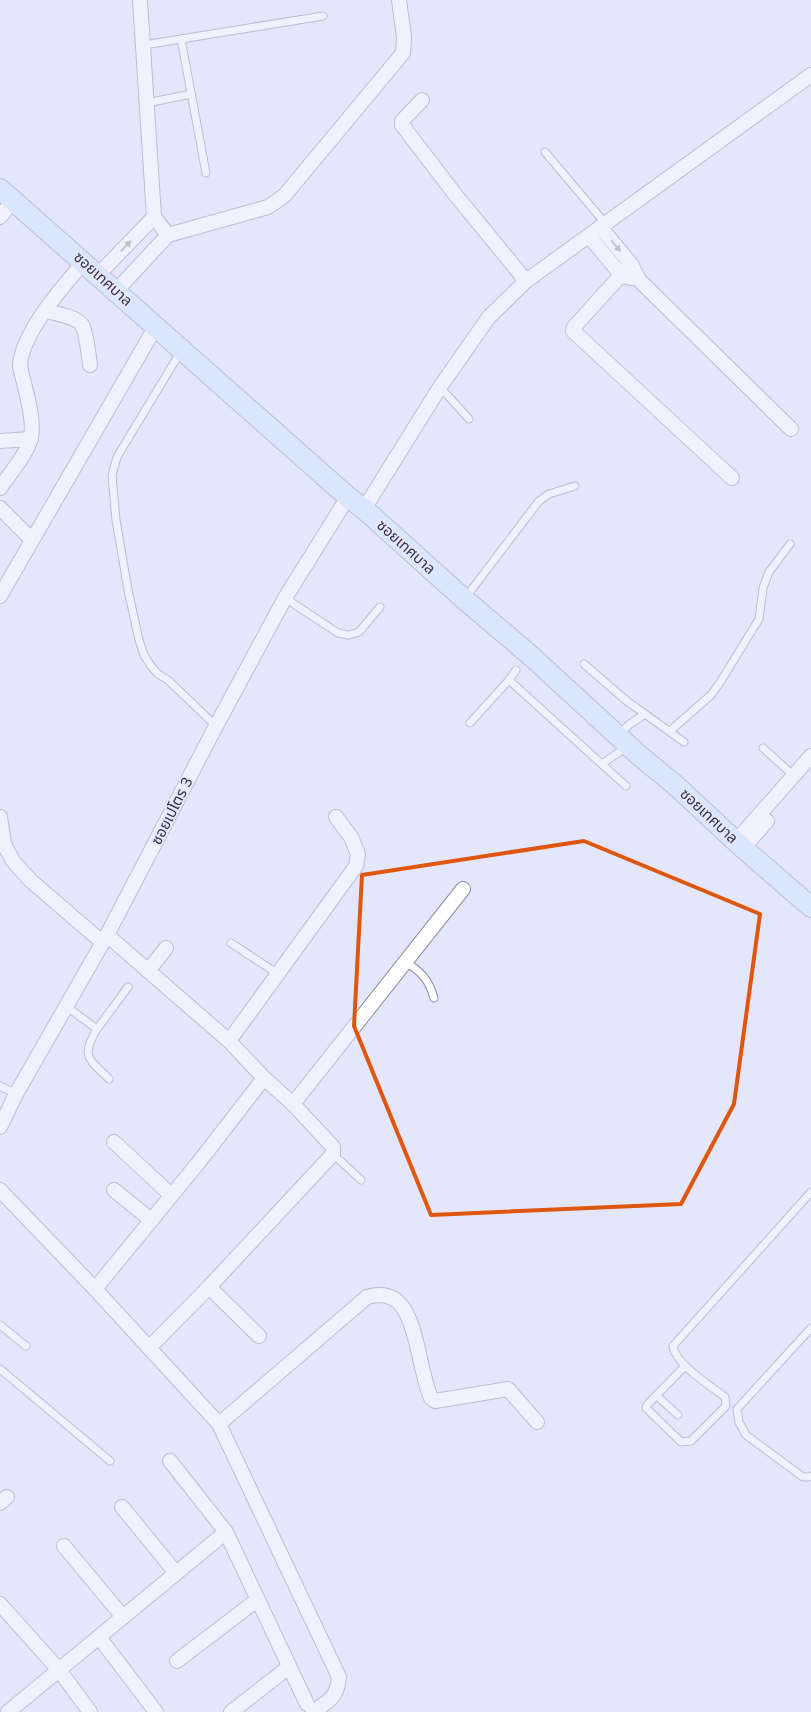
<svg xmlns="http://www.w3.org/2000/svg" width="811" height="1712" viewBox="0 0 811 1712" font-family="'Nunito Sans','Noto Sans Thai',sans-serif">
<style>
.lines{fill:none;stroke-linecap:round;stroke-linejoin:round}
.lane-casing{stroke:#8b8da6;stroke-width:9}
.street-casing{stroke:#8b8da6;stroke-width:16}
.secondary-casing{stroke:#8b8da6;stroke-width:22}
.lane{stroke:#fff;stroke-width:7}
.street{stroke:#fff;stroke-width:14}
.secondary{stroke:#cce7fe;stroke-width:20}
.oneway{fill:#9a9aa0}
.marked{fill:none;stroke:#df570f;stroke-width:4;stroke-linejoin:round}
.labels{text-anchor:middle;stroke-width:4;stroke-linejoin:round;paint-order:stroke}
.street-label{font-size:15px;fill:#343540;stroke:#e4e6fc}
</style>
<rect width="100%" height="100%" fill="#e4e6fc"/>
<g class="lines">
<g class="lane-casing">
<g id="lane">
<path d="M181 39 206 173"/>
<path d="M144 45 323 16"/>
<path d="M147 103 191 94"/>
<path d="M545 152 605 223"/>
<path d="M181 351 117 457 112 475 116 520 128 590 139 640 144 655 151 666 158 674 168 680 216 726"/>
<path d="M440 387 469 419"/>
<path d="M466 597 539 501 549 494 575 486"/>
<path d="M285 598 338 633 349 635 359 632 380 607"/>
<path d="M584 664 628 702 645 714"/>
<path d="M516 670 509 680 626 786"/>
<path d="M470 723 509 680"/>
<path d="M670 731 711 695 721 681 759 619 763 588 769 572 790 544"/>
<path d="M618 735 630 724 645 714 684 742"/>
<path d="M763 748 794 776"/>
<path d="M603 763 627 747"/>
<path d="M231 943 278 974"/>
<path d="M405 962C421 971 429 980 434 998"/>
<path d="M67 1007 97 1029C80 1057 89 1059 109 1079"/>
<path d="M97 1029 128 987"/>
<path d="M0 1086 16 1094"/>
<path d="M333 1154 361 1180"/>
<path d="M0 1325 26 1346"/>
<path d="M811 1328 737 1409 739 1422 746 1435 803 1477H809L811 1476"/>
<path d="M685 1366 647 1405 646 1408 681 1442 691 1441 726 1406 725 1397C711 1386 675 1364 673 1346L811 1192"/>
<path d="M0 1369 110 1461"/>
<path d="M657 1396 678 1415"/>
</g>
</g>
<g class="street-casing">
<g id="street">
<path d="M140 0 154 217 168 235"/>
<path d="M422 100 402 121V125L454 193 526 281"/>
<path d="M0 217 13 200"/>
<path d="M600 227 631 264 639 280 791 429"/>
<path d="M589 236 622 276 631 278"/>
<path d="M631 264 574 327 573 331 732 478"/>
<path d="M98 275 154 217"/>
<path d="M116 291 168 235 268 207 284 196 403 53 404 37 399 0"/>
<path d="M45 311C54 313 77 317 82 325 86 331 89 357 90 365"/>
<path d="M0 441 31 439"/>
<path d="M0 488C10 473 26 456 31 438 35 418 24 386 20 366 21 334 63 286 84 262"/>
<path d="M0 508 32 540"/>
<path d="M364 509 440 387 489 317 526 281 811 75"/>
<path d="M0 596 156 326"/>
<path d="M0 817 4 844 13 861 30 880 102 942"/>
<path d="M736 841 811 756"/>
<path d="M743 848 767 821"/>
<path d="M107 935 229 1041 264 1078 293 1104 333 1147V1154L209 1287 149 1348"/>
<path d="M148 971 166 948"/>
<path d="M229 1041 356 866 358 854 351 837 336 817"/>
<path d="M293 1104 463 889"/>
<path d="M0 1127 16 1094 107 935 216 726 285 598 348 497"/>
<path d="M114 1142 171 1195"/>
<path d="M0 1190 95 1289 219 1424 339 1677C337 1698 330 1700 313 1712"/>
<path d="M114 1190 151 1220"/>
<path d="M209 1287 259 1336"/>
<path d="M95 1289 199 1162 264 1078"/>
<path d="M219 1424 367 1297C404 1286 411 1322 418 1349 421 1363 424 1377 428 1390L431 1398 435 1401 508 1389 537 1422"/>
<path d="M0 1503 7 1497"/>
<path d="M122 1507 176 1573"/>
<path d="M226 1532 307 1704"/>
<path d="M64 1546 123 1617"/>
<path d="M0 1604 59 1670 90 1712"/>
<path d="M99 1637 156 1712"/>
<path d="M177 1661 257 1600"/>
<path d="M8 1712 226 1532 170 1461"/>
<path d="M231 1712 289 1667"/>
</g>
</g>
<g class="secondary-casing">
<path id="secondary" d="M0 189 348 497 364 509 464 599 531 656 641 757 674 784 743 848 811 907"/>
</g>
<use href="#lane" class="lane"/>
<use href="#street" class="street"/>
<use href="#secondary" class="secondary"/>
</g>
<defs><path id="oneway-solid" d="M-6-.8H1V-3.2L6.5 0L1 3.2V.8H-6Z" transform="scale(1.25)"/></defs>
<g class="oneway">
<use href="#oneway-solid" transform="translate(126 246) rotate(-46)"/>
<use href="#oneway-solid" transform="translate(616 246) rotate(50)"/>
</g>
<path d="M0 0H811V1712H0ZM584 841 760 914 734 1104 681 1204 431 1215 354 1026 362 875Z" fill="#e4e6fc" fill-opacity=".55" fill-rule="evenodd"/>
<path class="marked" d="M584 841 760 914 734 1104 681 1204 431 1215 354 1026 362 875Z"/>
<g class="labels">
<g class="street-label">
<text transform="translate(103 279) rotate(42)" y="5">ซอยเทศบาล</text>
<text transform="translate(406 547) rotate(42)" y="5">ซอยเทศบาล</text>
<text transform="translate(172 811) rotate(-63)" y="5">ซอยเปโตร 3</text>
<text transform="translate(709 816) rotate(43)" y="5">ซอยเทศบาล</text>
</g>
</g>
</svg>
